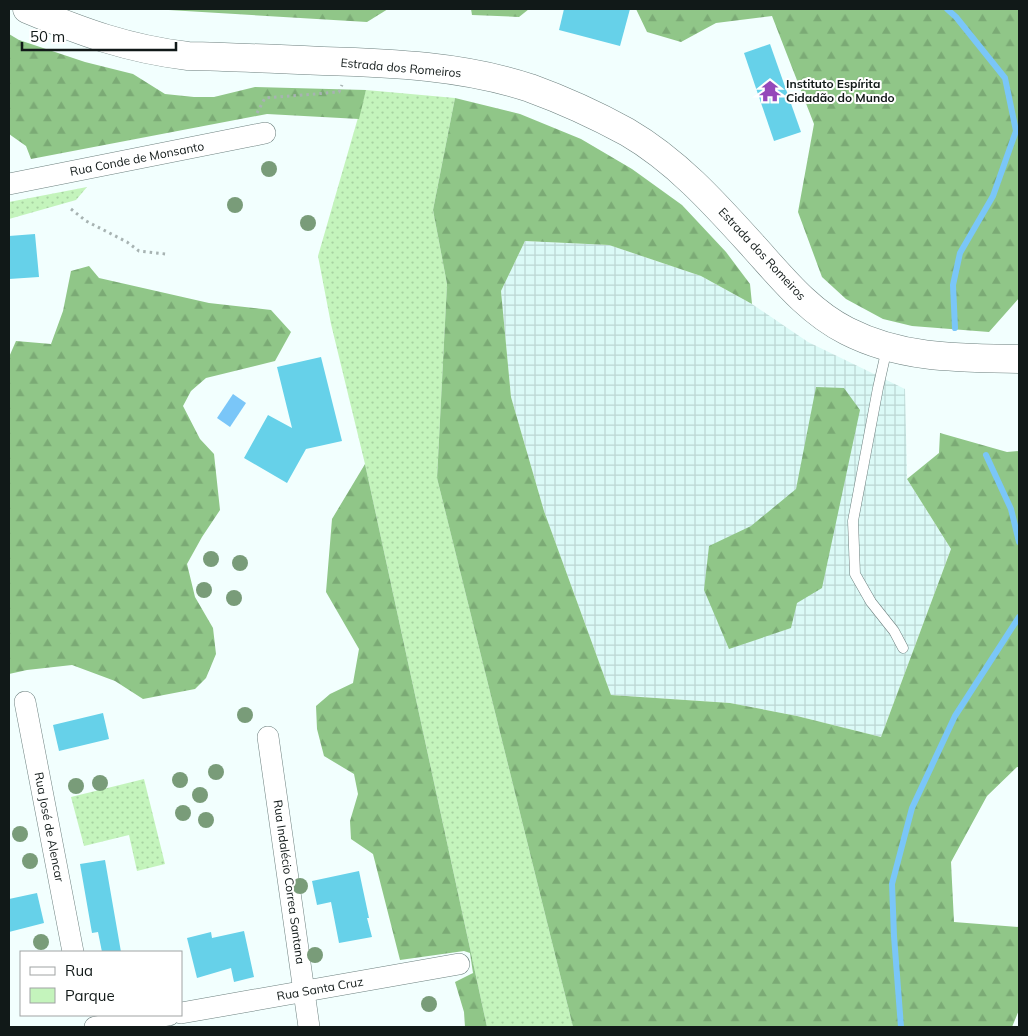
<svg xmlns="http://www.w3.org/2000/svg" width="1028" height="1036" viewBox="0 0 1028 1036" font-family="Mulish,sans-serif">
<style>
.industrial{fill:url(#industrial-grid)}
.green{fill:url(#green-dots)}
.forest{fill:url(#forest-firs)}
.water{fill:#7ac6f8}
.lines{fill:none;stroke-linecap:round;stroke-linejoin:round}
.stream{stroke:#7ac6f8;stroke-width:6}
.building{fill:#66d1e9}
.lane-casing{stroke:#6d807f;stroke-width:11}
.street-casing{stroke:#6d807f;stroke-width:22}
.primary-casing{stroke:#6d807f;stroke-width:29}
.path{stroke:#a7b3b2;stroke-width:3;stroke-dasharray:2.5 4;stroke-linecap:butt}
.lane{stroke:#fff;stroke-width:10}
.street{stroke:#fff;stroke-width:21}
.primary{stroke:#fff;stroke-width:28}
.tree{fill:#799c79}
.labels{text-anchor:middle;stroke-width:4;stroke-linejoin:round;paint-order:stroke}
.street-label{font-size:12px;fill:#111918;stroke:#fff}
.poi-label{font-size:12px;font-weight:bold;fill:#111918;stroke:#fff;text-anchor:start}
</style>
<defs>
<pattern id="industrial-grid" width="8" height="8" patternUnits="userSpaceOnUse" patternTransform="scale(1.25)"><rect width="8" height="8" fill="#dbfaf7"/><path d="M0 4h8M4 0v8" fill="none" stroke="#bbd6d3"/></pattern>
<pattern id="green-dots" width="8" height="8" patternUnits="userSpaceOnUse" patternTransform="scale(1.25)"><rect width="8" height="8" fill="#c4f4bc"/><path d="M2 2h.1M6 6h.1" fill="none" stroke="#a7d1a1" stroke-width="1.8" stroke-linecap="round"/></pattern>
<pattern id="forest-firs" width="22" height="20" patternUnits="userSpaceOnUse" patternTransform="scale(1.25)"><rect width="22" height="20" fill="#90c688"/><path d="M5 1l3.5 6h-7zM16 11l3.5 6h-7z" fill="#7baa75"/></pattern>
</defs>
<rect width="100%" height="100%" fill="#f2fffe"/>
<path class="industrial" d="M525 241 609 245 701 276 752 304 808 342 905 389 907 479 951 549 881 737 797 716 730 703 611 695 544 511 511 397 501 291Z"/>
<g class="green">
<path d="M366 90 455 98 433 210 447 284 437 478 573 1027H487L365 464 331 324 318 256Z"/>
<path d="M87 187 76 200 9 219V202Z"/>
<path d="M144 779 165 864 137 871 129 835 84 846 71 797Z"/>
</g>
<g class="forest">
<path d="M152 9H388L367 22Z"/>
<path d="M471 9H529L519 17 472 15Z"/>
<path d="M636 9H1019V298L989 332 912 326 883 319 846 299 822 277 798 212 814 124 772 16 716 23 681 42 647 32Z"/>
<path d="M9 34 19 40 85 62 133 74 165 94 194 97H214L255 87 366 90 359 119 267 114 31 159 26 146 9 134Z"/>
<path d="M455 98 520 114 581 139 632 169 682 205 726 252 750 284 752 304 701 276 609 245 525 241 501 291 511 397 544 511 611 695 730 703 797 716 881 737 951 549 907 479 939 453 940 433 1007 452 1019 451V767H1017L987 796 951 862 954 922 1019 927V1010L1012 1027H573L437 478 447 284 433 210Z"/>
<path d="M89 266 99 278 209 303 271 310 291 332 275 361 206 378 191 391 183 406 200 439 214 454 220 510 202 537 187 564 195 597 213 628 216 654 206 678 195 689 143 699 115 681 72 665 27 670 9 674V357L16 341 51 344 63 311 71 271Z"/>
<path d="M816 387 844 388 860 410 822 588 797 603 791 628 729 649 704 590 709 546 751 526 796 489Z"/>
<path d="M365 464 487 1027H465L464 1012 455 982 473 973 470 953 464 951 400 960 373 854 351 839 350 821 358 794 354 774 324 756 317 729 316 706 330 694 353 683 359 649 326 592 332 519Z"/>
</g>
<path class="water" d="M233 394 246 403 230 427 217 418Z"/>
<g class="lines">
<g class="stream">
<path d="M947 9 956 17 1005 78 1016 131 993 196 960 253 953 285 955 328"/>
<path d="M986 455 1011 509 1019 542"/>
<path d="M901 1027 894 936 892 884 912 808 955 716 1019 617"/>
</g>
</g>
<g class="building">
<path d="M564 9H630L620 46 559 30Z"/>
<path d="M770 44 801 132 774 141 744 53Z"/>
<path d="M35 234 39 277 9 279V236Z"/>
<path d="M321 357 342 441 306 449 287 483 244 458 268 415 292 428 277 367Z"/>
<path d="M103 713 109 739 59 751 53 725Z"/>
<path d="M105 860 121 952H102L98 932 92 933 80 864Z"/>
<path d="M359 871 369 918H367L372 937 339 943 331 902 317 905 312 881Z"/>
<path d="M37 893 44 923 9 932V899Z"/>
<path d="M244 931 254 977 234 982 231 968 197 978 187 938 211 932 212 938Z"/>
</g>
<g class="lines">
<g class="lane-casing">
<path id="lane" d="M887 348 878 388 853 521 855 574 871 602 894 631 903 648"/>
</g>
<g class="street-casing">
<g id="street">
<path d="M9 184 265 133"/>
<path d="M25 702 73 952"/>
<path d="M268 737 309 1027"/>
<path d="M181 1013 459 964"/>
<path d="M95 1027 169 1015"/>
</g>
</g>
<g class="primary-casing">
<path id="primary" d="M27 9C82 32 128 49 188 56 233 57 278 59 323 61 392 63 464 66 530 88 563 100 596 115 627 132 677 161 716 205 754 247 782 278 809 312 847 331 902 359 959 358 1019 359"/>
</g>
<g class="path">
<path d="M257 113 265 98 339 92 342 85"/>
<path d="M71 209 86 221 127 242 139 251 166 254"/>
</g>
<use href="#lane" class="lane"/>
<use href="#street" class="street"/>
<use href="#primary" class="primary"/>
</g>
<g class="tree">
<circle cx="269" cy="169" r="8"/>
<circle cx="235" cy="205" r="8"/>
<circle cx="308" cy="223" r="8"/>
<circle cx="211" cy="559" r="8"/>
<circle cx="240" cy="563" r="8"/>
<circle cx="204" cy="590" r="8"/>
<circle cx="234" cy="598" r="8"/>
<circle cx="245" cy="715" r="8"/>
<circle cx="216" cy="772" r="8"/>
<circle cx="180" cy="780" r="8"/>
<circle cx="100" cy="783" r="8"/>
<circle cx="76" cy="786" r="8"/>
<circle cx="200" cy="795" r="8"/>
<circle cx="183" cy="813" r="8"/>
<circle cx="206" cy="820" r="8"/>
<circle cx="20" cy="834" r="8"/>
<circle cx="30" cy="861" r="8"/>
<circle cx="300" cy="886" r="8"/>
<circle cx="41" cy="942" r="8"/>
<circle cx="315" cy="955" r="8"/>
<circle cx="429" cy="1004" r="8"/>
</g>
<defs>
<g id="temple-bare" transform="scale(1.725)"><path d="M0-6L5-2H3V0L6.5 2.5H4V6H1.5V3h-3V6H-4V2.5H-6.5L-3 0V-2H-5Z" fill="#9448ba" stroke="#fff" stroke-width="2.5" paint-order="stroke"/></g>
</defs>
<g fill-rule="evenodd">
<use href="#temple-bare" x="770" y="91"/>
</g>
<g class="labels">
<g class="street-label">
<text transform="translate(401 68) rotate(5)" y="4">Estrada dos Romeiros</text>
<text transform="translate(137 159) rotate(-11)" y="4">Rua Conde de Monsanto</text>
<text transform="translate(762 254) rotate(47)" y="4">Estrada dos Romeiros</text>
<text transform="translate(49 827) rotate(79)" y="4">Rua José de Alencar</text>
<text transform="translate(289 882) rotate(82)" y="4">Rua Indalécio Correa Santana</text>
<text transform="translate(320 989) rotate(-10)" y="4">Rua Santa Cruz</text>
</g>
<g class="poi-label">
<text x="786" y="88">Instituto Espírita<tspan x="786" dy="14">Cidadão do Mundo</tspan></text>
</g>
</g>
<rect width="1028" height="1036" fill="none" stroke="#111918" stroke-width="20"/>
<rect x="20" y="951" width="162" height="65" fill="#ffffff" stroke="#a0a3a3"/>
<rect x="30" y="967" width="25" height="8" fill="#ffffff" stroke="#a0a3a3"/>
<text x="65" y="976" font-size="15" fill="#111918">Rua</text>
<rect x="30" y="988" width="25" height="15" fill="#c4f4bc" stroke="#a0a3a3"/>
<text x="65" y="1001" font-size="15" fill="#111918">Parque</text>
<path d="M22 42v8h154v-8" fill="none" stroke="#111918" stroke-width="2.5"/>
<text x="30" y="42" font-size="15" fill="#111918" stroke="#ffffff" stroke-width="4" paint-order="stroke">50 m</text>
</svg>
